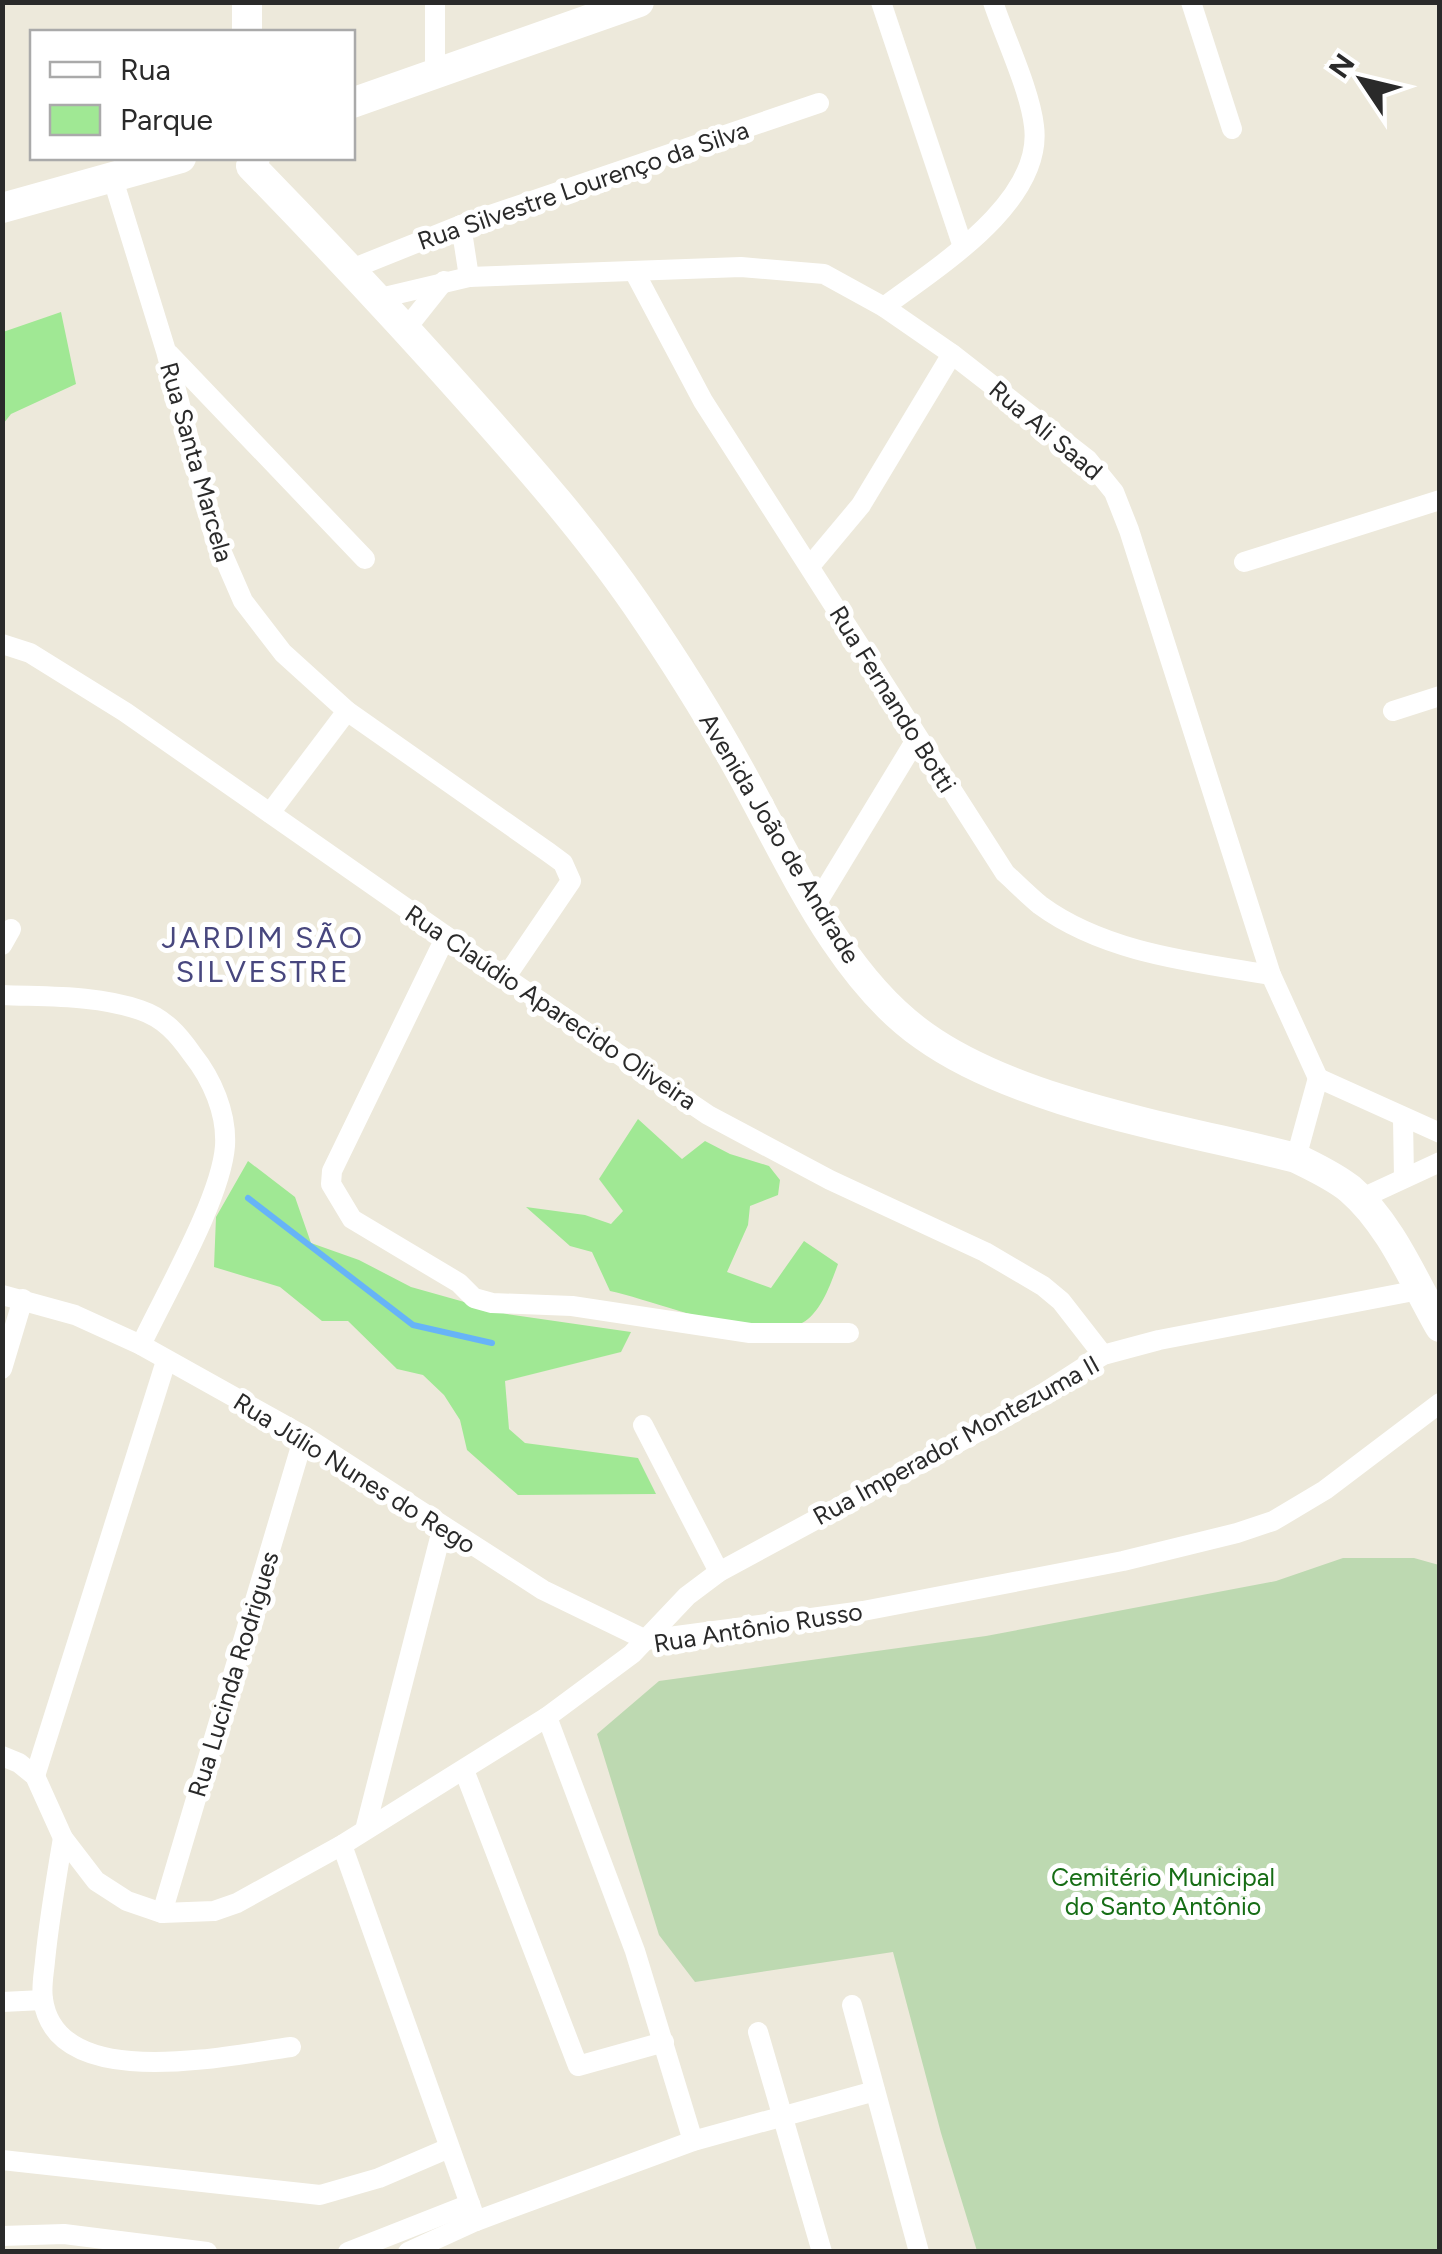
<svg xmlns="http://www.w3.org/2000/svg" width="1442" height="2254" viewBox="0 0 1442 2254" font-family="Figtree,sans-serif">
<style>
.green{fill:#a0e894}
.cemetery{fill:#bdd9b1}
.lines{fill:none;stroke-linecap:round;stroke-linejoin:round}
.stream{stroke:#67b4f7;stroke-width:6}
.street{stroke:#fff;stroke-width:20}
.secondary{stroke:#fff;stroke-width:30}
.labels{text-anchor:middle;stroke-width:10;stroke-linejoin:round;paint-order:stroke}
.street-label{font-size:25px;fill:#2a2a2a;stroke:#fff}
.park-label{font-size:25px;fill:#166d15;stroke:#fff}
.quarter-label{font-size:30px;letter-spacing:2.5px;fill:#48477e;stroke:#fff}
</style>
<rect width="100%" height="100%" fill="#ede9db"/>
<g class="green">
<path d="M61 312 76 384 11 414 3 424V332Z"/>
<path d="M638 1119 682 1159 705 1141 730 1154 769 1166 780 1180 778 1195 750 1206 748 1225 727 1272 771 1288 804 1241 838 1264C831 1283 821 1313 802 1323 761 1345 654 1300 610 1291L592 1252 570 1246 526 1207 585 1215 611 1224 623 1211 599 1179Z"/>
<path d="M248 1161 295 1197 311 1243 359 1260 411 1287 507 1314 631 1332 621 1352 505 1381 509 1429 525 1443 638 1458 656 1494 518 1495 467 1450 460 1420 444 1395 423 1375 397 1369 348 1321H322L280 1287 214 1267 216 1217Z"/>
</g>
<path class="cemetery" d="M1343 1558H1414L1439 1565V2251H977L941 2133 893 1952 695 1982 659 1935 597 1734 659 1681 986 1636 1276 1581Z"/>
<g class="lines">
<path class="stream" d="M248 1198 413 1325 492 1343"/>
<g class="street">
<path d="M435 2V74"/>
<path d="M881 2 963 247"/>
<path d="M1191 2 1232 129"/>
<path d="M112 176 166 351 213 532 243 601 283 653 347 711 548 852 563 863 571 881 505 978"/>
<path d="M461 225 469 277"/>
<path d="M349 270 461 225 819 103"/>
<path d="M635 273 703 401 1005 873C1017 884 1028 895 1040 905 1105 953 1194 962 1271 975"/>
<path d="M376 299 469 277 741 267 824 274 884 307 952 354 1088 460 1114 492 1129 530 1271 975 1318 1078"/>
<path d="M884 307C936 268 1044 202 1034 126 1030 90 1005 38 993 2"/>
<path d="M405 330 444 281"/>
<path d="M169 354 365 559"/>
<path d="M1244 562 1440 500"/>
<path d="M810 566 861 505 952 354"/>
<path d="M2 644 30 653 125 712 509 980 708 1115 830 1180 985 1252 1043 1286 1061 1301 1103 1355"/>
<path d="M1393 711 1440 696"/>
<path d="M270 813 347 711"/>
<path d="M815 906 917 738"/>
<path d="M446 936 332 1171 331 1184 352 1219 459 1283 474 1298 492 1303 572 1306 750 1333H849"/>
<path d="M2 945 11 929"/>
<path d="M2 995C48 997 96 995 140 1010 164 1018 178 1034 192 1054 212 1079 227 1113 225 1146 221 1199 165 1294 141 1345"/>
<path d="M1318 1078 1440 1133"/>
<path d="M1403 1119 1404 1178"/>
<path d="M1296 1158 1318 1078"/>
<path d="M1360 1199 1440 1162"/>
<path d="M2 1295 75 1315 141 1345 304 1436 543 1590 646 1640"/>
<path d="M2 1369 23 1299"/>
<path d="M643 1425 719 1572"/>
<path d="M646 1640 863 1611 1123 1561 1237 1533 1273 1521 1325 1490 1440 1403"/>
<path d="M547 1717 635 1951 693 2141"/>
<path d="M2 1756 19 1763 35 1776 63 1838 96 1881 127 1901 162 1913 214 1911 237 1903 342 1845 547 1717 632 1654 687 1596 719 1572 1011 1414 1103 1355 1159 1340 1419 1290"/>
<path d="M464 1770 578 2066 664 2042"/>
<path d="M35 1776 166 1361"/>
<path d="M365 1830 443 1526"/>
<path d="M63 1838C56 1879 49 1920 45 1961 44 1973 41 1987 43 1999 56 2095 229 2055 291 2047"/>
<path d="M342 1845 476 2221"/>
<path d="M162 1913 304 1436"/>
<path d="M2 2002 43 2000"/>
<path d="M852 2005 919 2252"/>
<path d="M758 2032 822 2252"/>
<path d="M2 2160 320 2195 379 2178 449 2148"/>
<path d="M2 2236 64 2234 207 2252"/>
<path d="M348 2252 470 2204"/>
<path d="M408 2252 476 2221 693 2141 875 2091"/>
</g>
<g class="secondary">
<path d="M247 32V2"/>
<path d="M352 103 639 2"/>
<path d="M255 158 251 166C327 244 401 323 473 404 530 468 587 533 636 604 673 658 708 713 740 771 789 859 839 977 924 1036 1019 1104 1182 1129 1296 1158 1314 1167 1334 1176 1350 1189 1391 1224 1414 1282 1440 1327"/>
<path d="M2 208 181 158"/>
</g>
</g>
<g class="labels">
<g class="street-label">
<text transform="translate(583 185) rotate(-19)" y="9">Rua Silvestre Lourenço da Silva</text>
<text transform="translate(1046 430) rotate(40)" y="9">Rua Ali Saad</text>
<text transform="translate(197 462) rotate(74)" y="9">Rua Santa Marcela</text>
<text transform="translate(893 699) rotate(58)" y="9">Rua Fernando Botti</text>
<text transform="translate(780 838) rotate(59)" y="9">Avenida João de Andrade</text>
<text transform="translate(551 1007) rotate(34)" y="9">Rua Claúdio Aparecido Oliveira</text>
<text transform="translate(956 1440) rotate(-29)" y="9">Rua Imperador Montezuma II</text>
<text transform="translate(355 1473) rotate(32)" y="9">Rua Júlio Nunes do Rego</text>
<text transform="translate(758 1627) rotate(-9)" y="9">Rua Antônio Russo</text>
<text transform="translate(233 1674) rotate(-73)" y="9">Rua Lucinda Rodrigues</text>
</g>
<g class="park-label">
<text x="1163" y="1886">Cemitério Municipal<tspan x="1163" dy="29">do Santo Antônio</tspan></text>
</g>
<g class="quarter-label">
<text x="263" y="948">JARDIM SÃO<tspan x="263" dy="34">SILVESTRE</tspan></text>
</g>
</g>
<rect width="1442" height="2254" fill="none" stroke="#2a2a2a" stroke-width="10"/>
<rect x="30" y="30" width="325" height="130" fill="#ffffff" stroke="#aaaaaa" stroke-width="2.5"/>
<rect x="50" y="62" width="50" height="15" fill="#ffffff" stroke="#aaaaaa" stroke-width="2.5"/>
<text x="120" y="80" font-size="30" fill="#2a2a2a">Rua</text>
<rect x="50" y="105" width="50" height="30" fill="#a0e894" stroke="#aaaaaa" stroke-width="2.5"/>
<text x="120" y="130" font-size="30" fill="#2a2a2a">Parque</text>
<g transform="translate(1362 80) rotate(305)" stroke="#ffffff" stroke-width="8" paint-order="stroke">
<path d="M0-8L18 38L0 25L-18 38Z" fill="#2a2a2a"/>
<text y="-15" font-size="28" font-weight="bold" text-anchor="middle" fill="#2a2a2a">N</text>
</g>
</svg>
